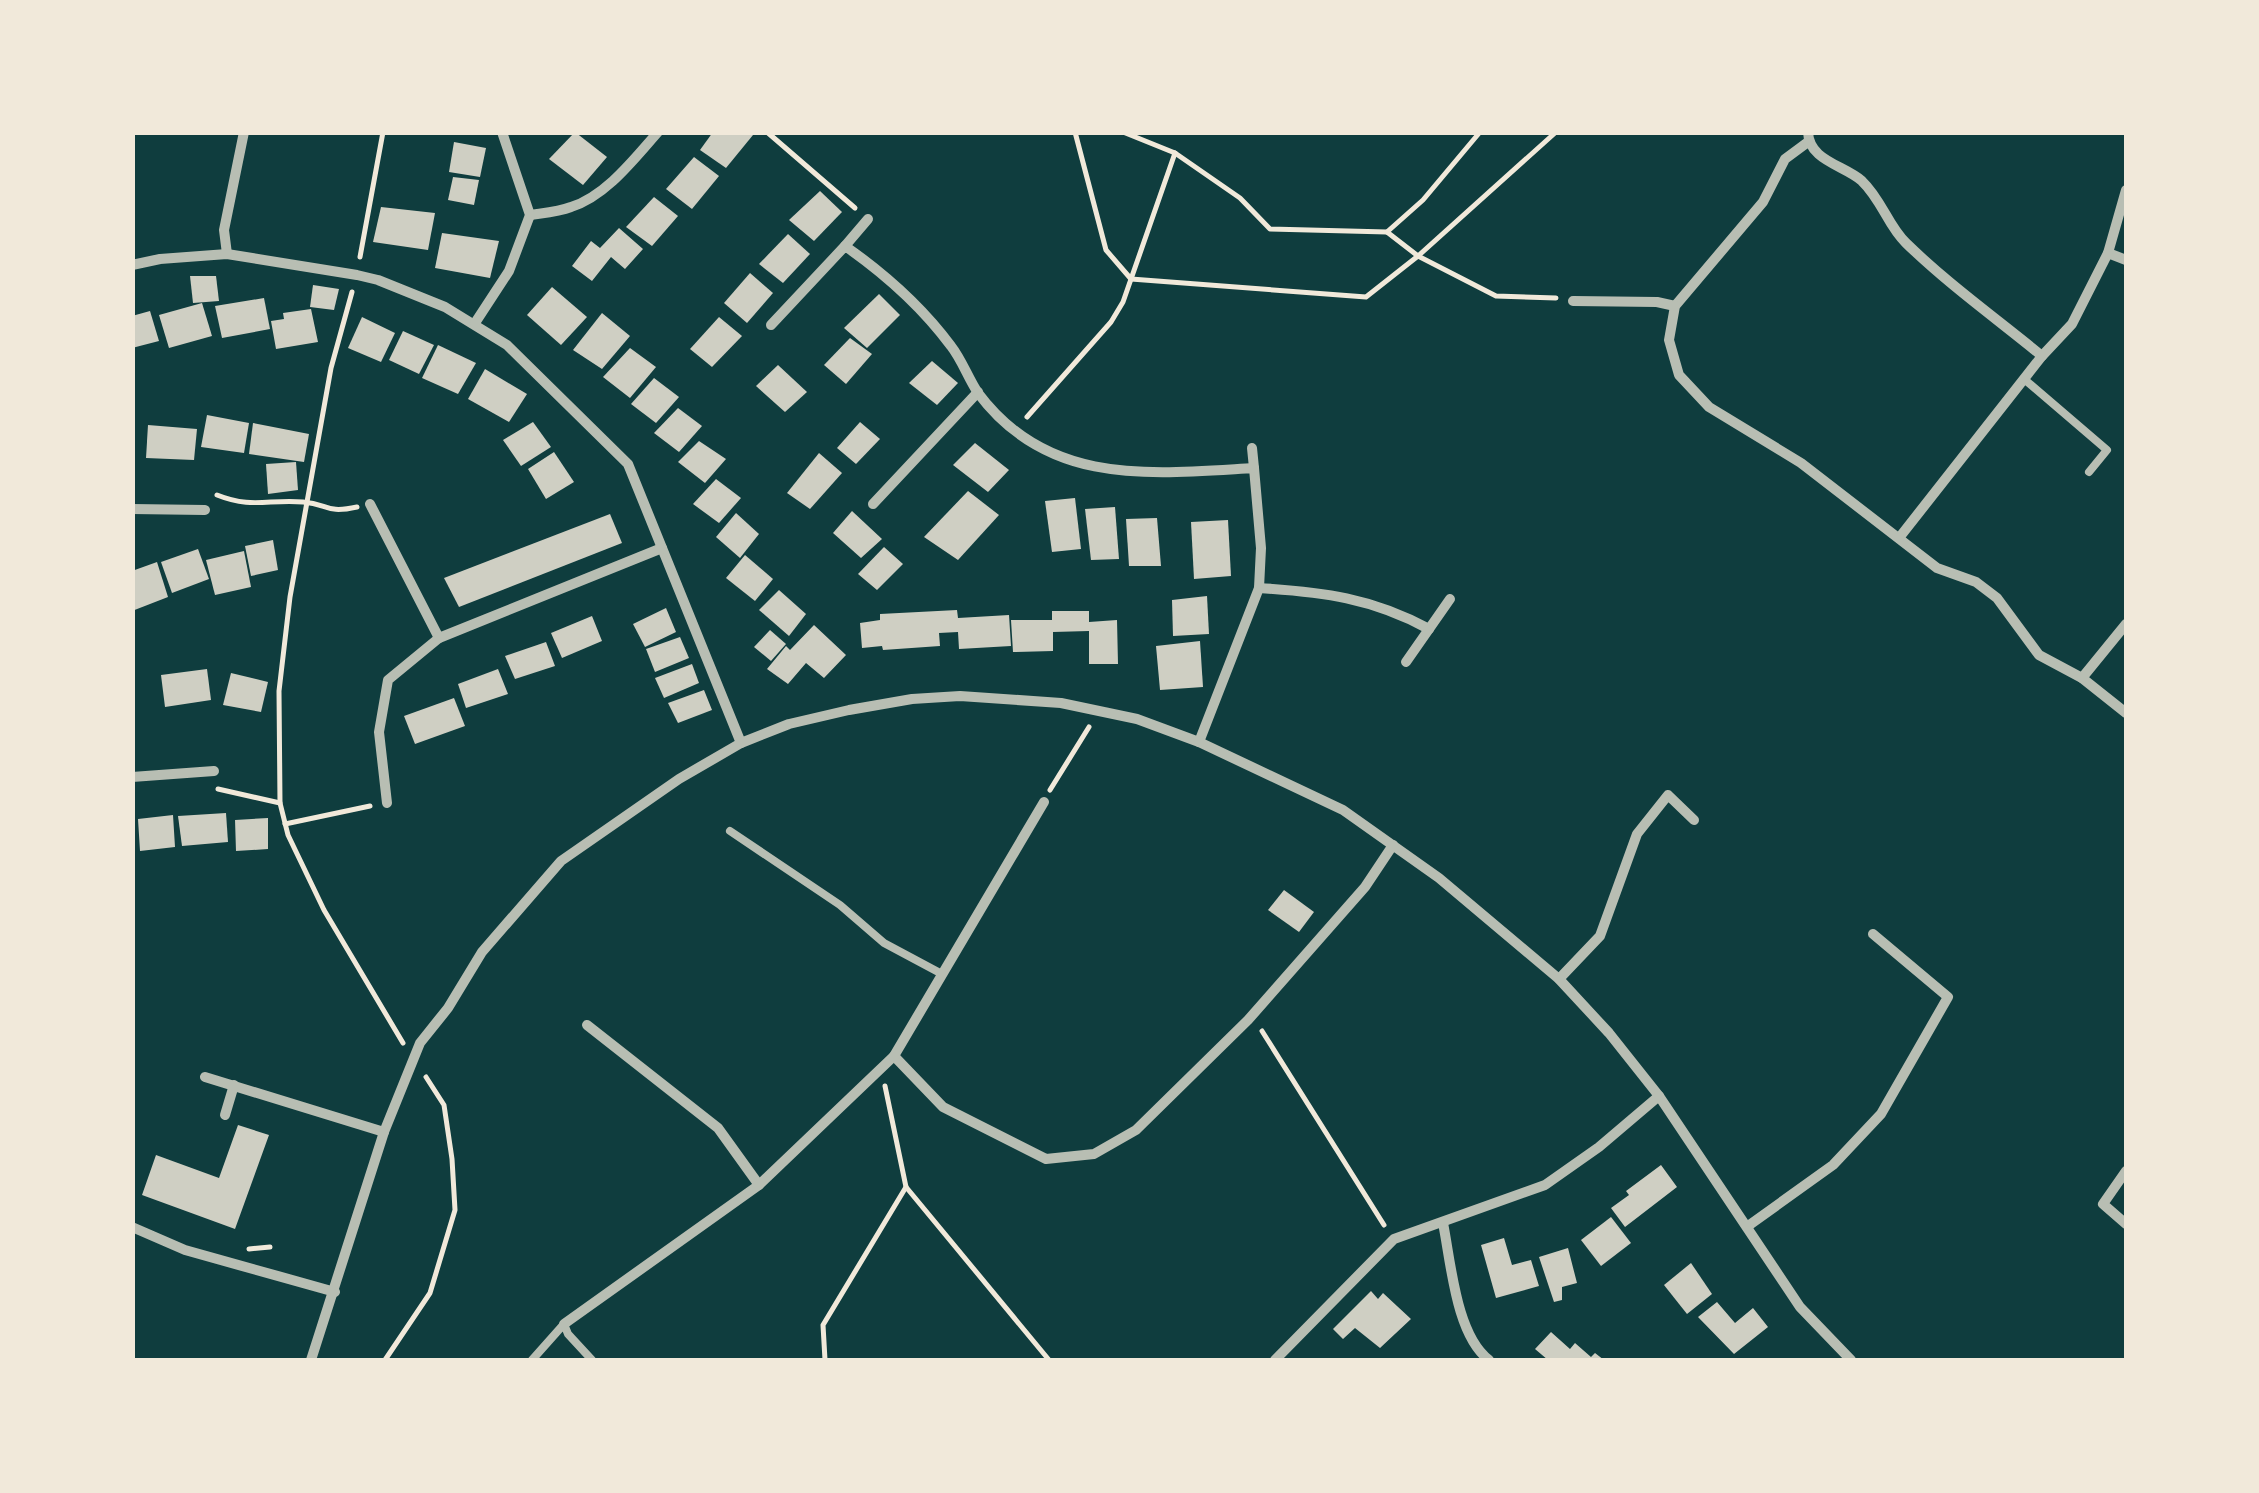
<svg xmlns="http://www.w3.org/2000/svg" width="2259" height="1493" viewBox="0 0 2259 1493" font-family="'Titillium Web',sans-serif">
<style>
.building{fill:#cfcfc3}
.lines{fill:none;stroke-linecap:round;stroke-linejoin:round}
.path{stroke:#f1e9da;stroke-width:5}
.service{stroke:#b8beb3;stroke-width:8}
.minor{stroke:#b8beb3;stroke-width:10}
</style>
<rect width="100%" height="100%" fill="#0f3d3e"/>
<g class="building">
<path d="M575 132 607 157 583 185 549 159Z"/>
<path d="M713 132H750L753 135 726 168 700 150Z"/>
<path d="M454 142 486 148 480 177 449 172Z"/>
<path d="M694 157 719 176 692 209 666 189Z"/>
<path d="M453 177 479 180 474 205 448 200Z"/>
<path d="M820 191 842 212 814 241 789 220Z"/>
<path d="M654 197 678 216 652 246 626 227Z"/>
<path d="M381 207 435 213 428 250 373 242Z"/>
<path d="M619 228 643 249 625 269 611 257 592 281 572 266 591 241 600 248Z"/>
<path d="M442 233 499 241 490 278 435 268Z"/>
<path d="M788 234 810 254 783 283 759 264Z"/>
<path d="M750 273 773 293 747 323 724 303Z"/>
<path d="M190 276H216L219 301 193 303Z"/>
<path d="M313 285 339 289 334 310 310 307Z"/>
<path d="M552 287 587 317 561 345 527 315Z"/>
<path d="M879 294 900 315 867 348 844 328Z"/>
<path d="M264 298 270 329 222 338 215 306Z"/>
<path d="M202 303 212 336 169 348 159 315Z"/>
<path d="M311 309 318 342 276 349 271 321 284 319 283 313Z"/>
<path d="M150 311 159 341 132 348V316Z"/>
<path d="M602 313 630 336 602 369 573 350Z"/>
<path d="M362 317 395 333 381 362 348 348Z"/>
<path d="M719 317 742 336 712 367 690 349Z"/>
<path d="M403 331 434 345 419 374 389 360Z"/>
<path d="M850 338 872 354 846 384 824 365Z"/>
<path d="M438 345 476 363 458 394 422 378Z"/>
<path d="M630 348 656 367 630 398 603 377Z"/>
<path d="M932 361 958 383 937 405 909 383Z"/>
<path d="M778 365 807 392 785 412 756 386Z"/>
<path d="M485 369 527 394 509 422 468 399Z"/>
<path d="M654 378 679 397 656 423 631 404Z"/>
<path d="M678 408 702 426 679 452 654 433Z"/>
<path d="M207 415 249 423 244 453 201 447Z"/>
<path d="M533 422 551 447 521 466 503 440Z"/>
<path d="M860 422 880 439 856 464 837 448Z"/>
<path d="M253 423 309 434 304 462 249 454Z"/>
<path d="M148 425 197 429 194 460 146 458Z"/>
<path d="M699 441 726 459 705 483 678 462Z"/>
<path d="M975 443 1009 470 988 492 953 465Z"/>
<path d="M554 452 574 482 546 499 528 469Z"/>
<path d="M819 453 842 473 810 509 787 493Z"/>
<path d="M296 462 298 490 268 494 266 464Z"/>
<path d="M716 479 741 498 719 523 693 504Z"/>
<path d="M968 491 999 515 958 560 924 537Z"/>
<path d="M1075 498 1081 549 1052 552 1045 501Z"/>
<path d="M1115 507 1119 559 1091 560 1085 509Z"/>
<path d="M852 511 882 539 861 558 833 533Z"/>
<path d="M736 513 759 534 740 558 716 537Z"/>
<path d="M610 514 622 543 459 607 444 578Z"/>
<path d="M1157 518 1161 566H1129L1126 519Z"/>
<path d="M1228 520 1231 576 1194 579 1191 522Z"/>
<path d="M273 540 278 570 251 576 245 546Z"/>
<path d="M884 547 903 564 877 590 858 574Z"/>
<path d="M198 549 209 579 172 593 161 562Z"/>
<path d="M244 551 251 587 215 595 206 560Z"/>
<path d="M745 555 773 579 755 601 726 578Z"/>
<path d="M157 562 168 597 132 611V571Z"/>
<path d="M779 590 806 614 789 636 759 610Z"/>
<path d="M1207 596 1209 634 1173 636 1172 600Z"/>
<path d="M666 608 676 632 645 647 633 624Z"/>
<path d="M957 610 958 618 1009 615 1011 646 959 649 958 632 939 633 940 646 883 650 882 646 862 648 860 623 880 620V614Z"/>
<path d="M1052 611H1089V622L1117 620 1118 664H1089V631L1053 632V651L1013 652 1011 620H1052Z"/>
<path d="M592 616 602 641 562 658 551 633Z"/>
<path d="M814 625 846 655 824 678 806 663 788 684 767 669 786 646 790 650Z"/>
<path d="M770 630 786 644 771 661 754 647Z"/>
<path d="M680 637 689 658 655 672 646 649Z"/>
<path d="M1200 641 1203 687 1160 690 1156 646Z"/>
<path d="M546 642 555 666 515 679 505 656Z"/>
<path d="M692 664 699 683 664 698 655 678Z"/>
<path d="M207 669 211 700 165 707 161 675Z"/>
<path d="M498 669 508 694 466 708 458 684Z"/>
<path d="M231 673 268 682 261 712 223 705Z"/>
<path d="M704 690 712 710 678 723 668 703Z"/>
<path d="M454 698 465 726 415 744 404 716Z"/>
<path d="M226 813 228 842 182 846 178 816Z"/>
<path d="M173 815 175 847 140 851 138 819Z"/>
<path d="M268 818V849L236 851 235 820Z"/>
<path d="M1284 890 1314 912 1299 932 1268 910Z"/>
<path d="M238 1125 269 1135 235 1229 142 1195 156 1155 219 1178Z"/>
<path d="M1661 1165 1677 1187 1625 1227 1611 1208 1629 1195 1626 1191Z"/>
<path d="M1611 1217 1631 1243 1601 1266 1581 1240Z"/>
<path d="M1504 1238 1512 1265 1531 1260 1539 1286 1496 1298 1481 1245Z"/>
<path d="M1568 1248 1577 1283 1562 1287V1300L1554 1302 1539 1257Z"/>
<path d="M1691 1263 1712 1294 1687 1314 1664 1285Z"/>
<path d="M1371 1291 1378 1299 1383 1293 1411 1319 1380 1348 1355 1328 1343 1339 1333 1329Z"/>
<path d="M1717 1302 1735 1323 1753 1308 1768 1327 1734 1354 1698 1317Z"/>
<path d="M1551 1332 1570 1349 1575 1343 1591 1357 1595 1353 1604 1360H1548L1535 1349Z"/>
</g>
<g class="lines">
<g class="path">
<path d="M767 132 855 208"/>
<path d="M1075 132 1106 250 1131 279 1366 297 1418 256 1496 296 1556 298"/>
<path d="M1175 153 1240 198 1270 229 1387 232 1418 256 1556 132"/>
<path d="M1387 232 1423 200 1480 132"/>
<path d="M360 257 383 132"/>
<path d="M352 292 331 368 290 597 279 691 280 803 288 835 324 910 403 1043"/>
<path d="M1027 417 1111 322 1123 302 1175 153 1123 132"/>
<path d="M217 495C252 509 268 499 303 502 329 504 325 514 357 507"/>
<path d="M218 789 280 803"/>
<path d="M1050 790 1089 727"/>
<path d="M285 824 370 806"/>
<path d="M1262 1031 1384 1225"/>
<path d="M885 1086 906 1187 1049 1360"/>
<path d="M249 1249 270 1247"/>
<path d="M385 1360 430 1293 455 1210 452 1159 444 1105 426 1077"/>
<path d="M825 1360 823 1325 906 1187"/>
</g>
<g class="service">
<path d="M2024 379 2107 450 2089 472"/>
<path d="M730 831 840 905 884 943 942 974"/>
<path d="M532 1360 564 1324 568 1334 592 1360"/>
</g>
<g class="minor">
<path d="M1808 132C1809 161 1844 165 1862 181 1882 200 1888 226 1906 243 1948 284 1997 319 2042 356"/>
<path d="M1808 142 1785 159 1763 202 1675 306 1669 340 1679 375 1709 407 1801 463 1937 568 1976 582 1997 598 2039 655 2082 678 2126 713"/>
<path d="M530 215C543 213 558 212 571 207 606 196 634 159 658 132"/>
<path d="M845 246 868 219"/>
<path d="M2108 253 2126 260"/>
<path d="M227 254 224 230 244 132"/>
<path d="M132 265 160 259 227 254 357 275 378 280 445 307 507 345 628 464 741 743"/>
<path d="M1573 301 1657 302 1675 306"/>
<path d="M475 323 509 271 530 215 502 132"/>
<path d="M771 325 845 246C885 274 922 307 951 346 962 360 968 378 978 393 1048 487 1151 474 1254 468L1261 548 1259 588 1199 742"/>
<path d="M1252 448 1254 468"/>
<path d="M370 504 439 638"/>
<path d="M873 504 978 392"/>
<path d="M132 509 205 510"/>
<path d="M1899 538 2042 356 2072 324 2108 253 2126 190"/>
<path d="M1259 588C1323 592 1372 598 1429 629"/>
<path d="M1406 662 1450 599"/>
<path d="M2082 678 2126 624"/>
<path d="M132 777 214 771"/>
<path d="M387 803 379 732 388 680 439 638 662 548"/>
<path d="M1559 979 1600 936 1637 834 1668 795 1694 820"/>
<path d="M587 1025 718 1128 759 1185"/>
<path d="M894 1056 943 1107 1046 1159 1094 1154 1136 1130 1248 1020 1365 887 1393 845"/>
<path d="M205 1077 384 1132"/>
<path d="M225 1115 234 1085"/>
<path d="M2126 1171 2103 1204 2126 1224"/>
<path d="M1443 1223C1451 1263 1456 1335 1489 1360"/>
<path d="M1748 1226 1833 1165 1881 1114 1948 997 1873 934"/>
<path d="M132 1227 185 1250 335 1292"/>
<path d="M564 1324 759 1185 894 1056 1044 802"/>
<path d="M311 1360 384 1132 420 1043 448 1008 482 952 561 861 679 779 741 743 789 724 849 710 912 699 960 696 1061 703 1137 719 1199 742 1343 810 1439 878 1559 979 1609 1033 1659 1096 1800 1307 1851 1360"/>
<path d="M1275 1360 1394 1239 1545 1185 1599 1147 1659 1096"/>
</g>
</g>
<rect width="2259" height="1493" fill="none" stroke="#f1e9da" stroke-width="270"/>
</svg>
